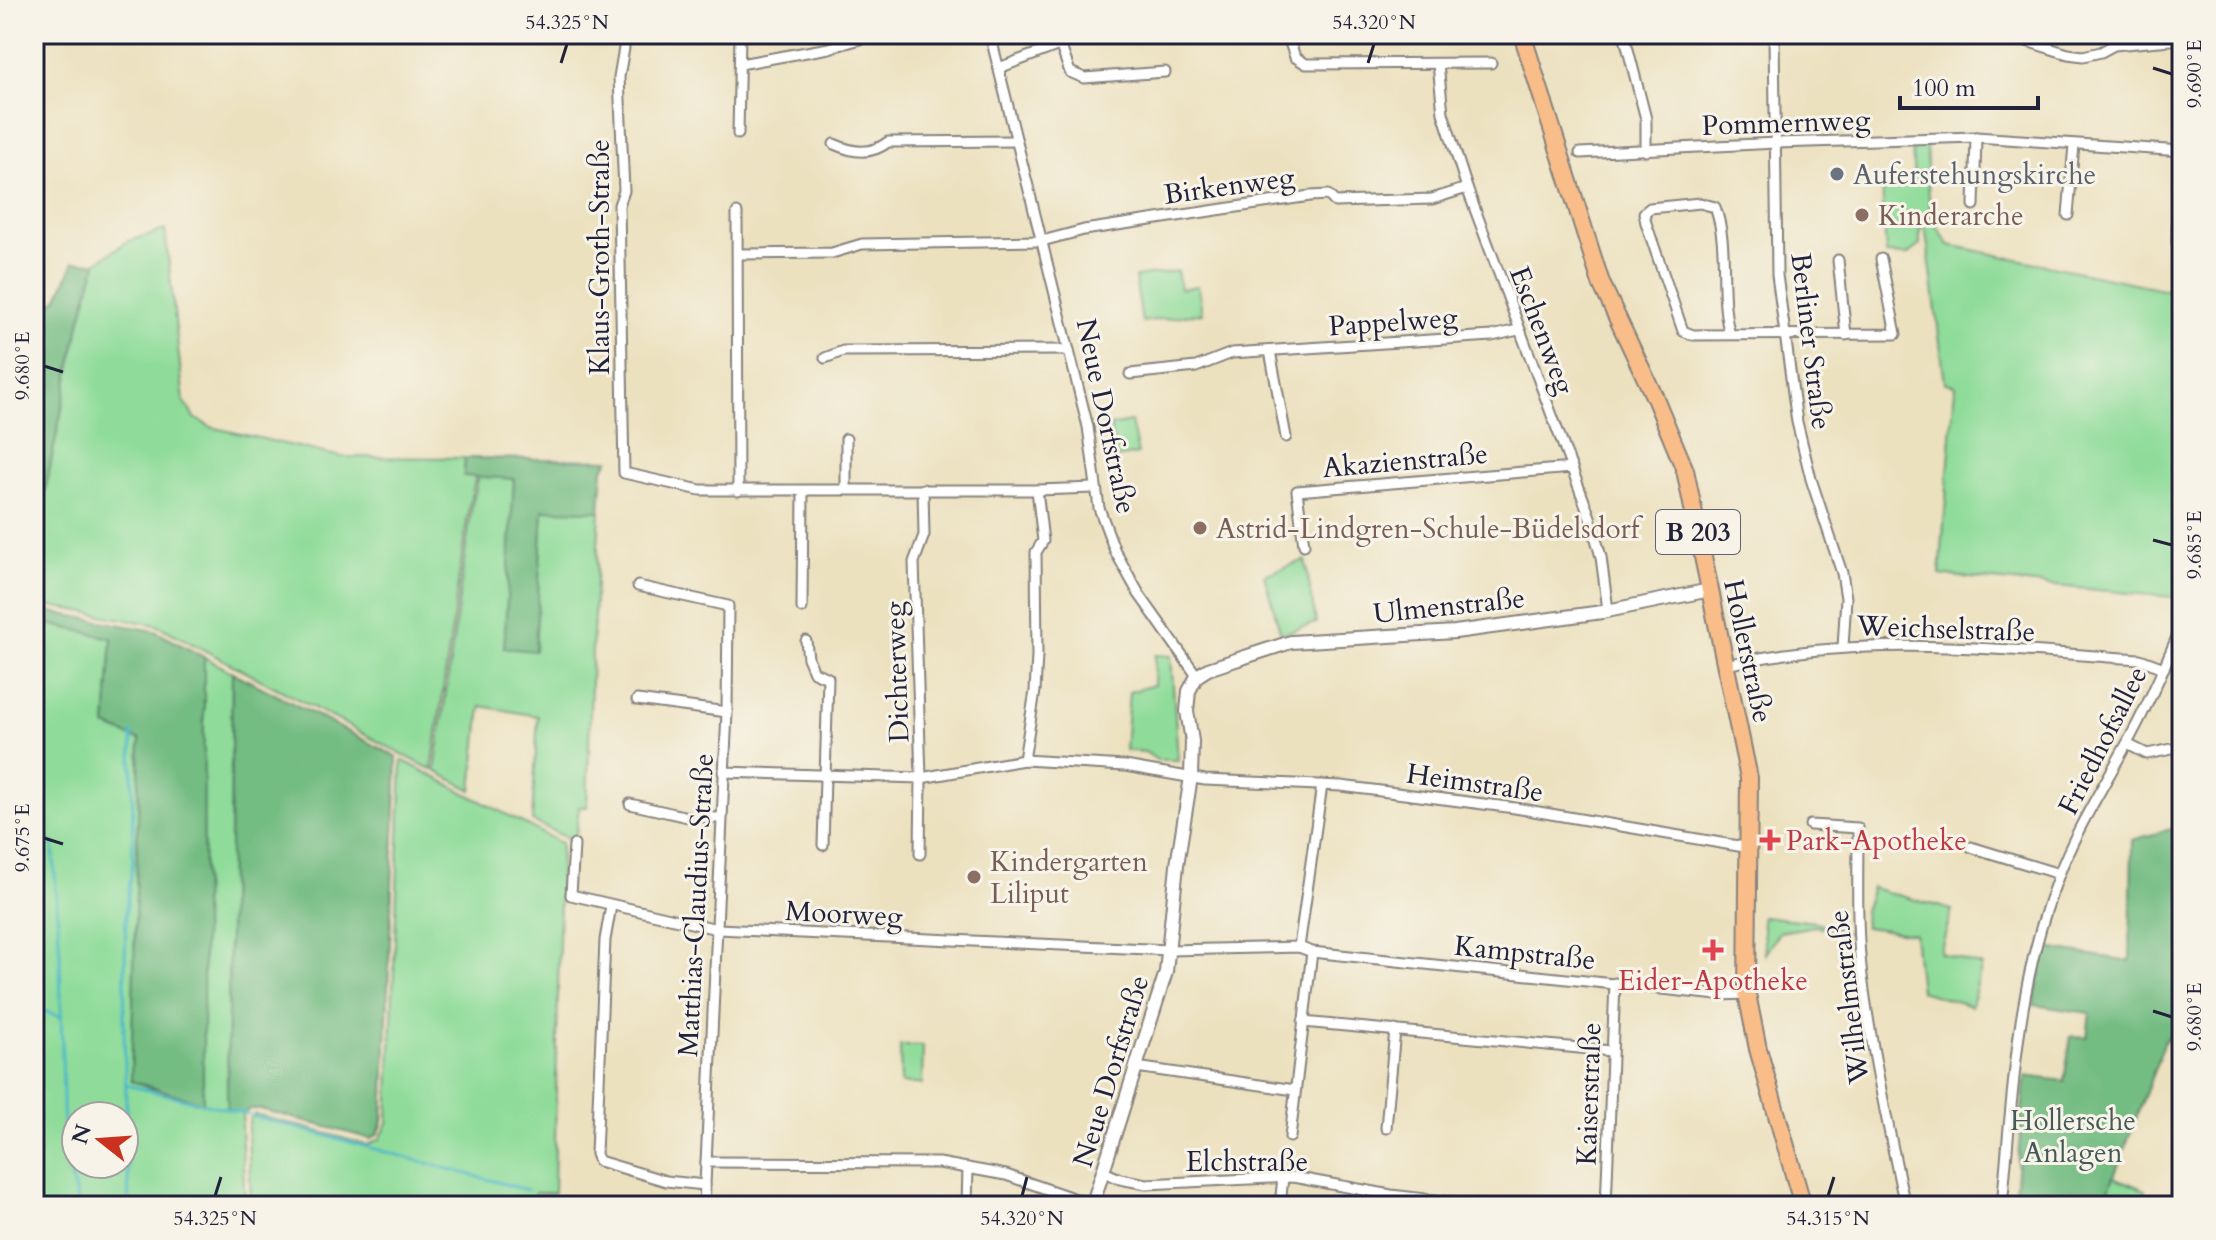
<svg xmlns="http://www.w3.org/2000/svg" width="2216" height="1240" viewBox="0 0 2216 1240" font-family="Cardo,serif">
<style>
.green{fill:#8fdc9a;stroke:#587f6a;stroke-width:2;fill-rule:evenodd}
.forest{fill:#73bc82;stroke:#4a6f5e;stroke-width:2}
.lines{fill:none;stroke-linecap:round;stroke-linejoin:round}
.stream{stroke:#4bb7c6;stroke-width:3}
.minor-casing{stroke:#87827d;stroke-width:13}
.tertiary-casing{stroke:#87827d;stroke-width:16}
.primary-casing{stroke:#87827d;stroke-width:20}
.minor{stroke:#fff;stroke-width:9}
.tertiary{stroke:#fff;stroke-width:12}
.primary{stroke:#f8bd89;stroke-width:16}
.ticks{fill:none;stroke:#22223b;stroke-width:3}
.worship-dot{fill:#6b7280;stroke:#f7f3e8;stroke-width:3}
.education-dot{fill:#8d6e63;stroke:#f7f3e8;stroke-width:3}
.health-dot{fill:#e0444e;stroke:#f7f3e8;stroke-width:3}
.labels{text-anchor:middle;stroke-width:6;stroke-linejoin:round;paint-order:stroke}
.shield{fill:#f7f3e8;stroke:#62616f;stroke-width:2}
.shield-label{font-size:26px;font-weight:bold;fill:#22223b}
.street-label{font-size:28px;fill:#22223b;stroke:#f7f3e8}
.worship-label{font-size:28px;fill:#5b616d;stroke:#f7f3e8;text-anchor:start}
.education-label{font-size:28px;fill:#785e54;stroke:#f7f3e8;text-anchor:start}
.health-label{font-size:28px;fill:#be3a42;stroke:#f7f3e8;text-anchor:start}
.park-label{font-size:28px;fill:#435a58;stroke:#f7f3e8}
.neatline{fill:none;stroke:#22223b;stroke-width:3}
.ticks-label{font-size:20px;text-anchor:middle;fill:#22223b}
</style>
<rect width="100%" height="100%" fill="#f7f3e8"/>
<filter id="ink" filterUnits="userSpaceOnUse"><feTurbulence type="fractalNoise" baseFrequency=".0125" numOctaves="2"/><feDisplacementMap in="SourceGraphic" scale="16" xChannelSelector="R" yChannelSelector="G"/><feConvolveMatrix kernelMatrix="1 2 1 2 8 2 1 2 1" color-interpolation-filters="sRGB"/></filter>
<filter id="wash" filterUnits="userSpaceOnUse"><feTurbulence type="fractalNoise" baseFrequency=".006" numOctaves="4" result="noise"/><feDisplacementMap in="SourceGraphic" scale="32" xChannelSelector="R" yChannelSelector="G"/><feGaussianBlur stdDeviation="1.8" result="paint"/><feColorMatrix in="noise" values="0 0 0 0 0 0 0 0 0 0 0 0 0 0 0 0 0 1.4 0 .05"/><feComposite in="paint" operator="in"/></filter>
<g filter="url(#wash)">
<rect width="100%" height="100%" fill="#ece1bf"/>
<g class="green">
<path d="M1912 146H1926L1930 215 1949 245 2182 293V598L1940 575 1955 385 1945 383 1926 232 1920 222V245L1907 255 1886 254 1882 186 1914 184Z"/>
<path d="M165 230 184 402 195 418 211 427 341 457 465 458 464 475 476 476 469 506 432 770 157 625 34 603V545L78 330 96 263 128 241Z"/>
<path d="M1177 271 1180 289 1198 286 1202 313 1142 322 1135 277Z"/>
<path d="M1131 422 1138 454 1116 458 1110 426Z"/>
<path d="M479 476 514 478 505 648 535 650 543 509 600 511 592 651 587 807H579L575 842 532 821 538 716 481 706 472 790 435 771 472 504Z"/>
<path d="M1305 560 1316 623 1281 634 1264 575Z"/>
<path d="M34 621 112 637 106 726 140 740 131 1080 158 1092 202 1102 204 657 232 672 227 1108 244 1113 241 1127 245 1206H34ZM76 1116H124V1164H76Z"/>
<path d="M1155 655 1171 656 1178 760H1157L1145 752 1125 750 1129 692 1154 685Z"/>
<path d="M402 760 561 843 554 1193H535V1206H251L248 1128 250 1118 255 1114 368 1145 380 1139 388 1123Z"/>
<path d="M1872 888 1952 910 1940 953 1982 966 1971 1006 1920 991 1914 934 1865 927 1864 911Z"/>
<path d="M1762 916 1816 922 1848 933 1815 926 1779 932 1765 954Z"/>
<path d="M900 1046H923L922 1084H901Z"/>
<path d="M2114 1177 2145 1190V1198L2093 1206H2035L2108 1190Z"/>
</g>
<g class="forest">
<path d="M74 262 96 263 78 330 34 545V319L58 298Z"/>
<path d="M465 458 609 460 603 469 600 511 543 510 535 651 504 648 514 479 464 476Z"/>
<path d="M34 609 155 631 204 657 203 1103 131 1081 140 740 106 726 112 638 34 621Z"/>
<path d="M232 672 397 757 383 1122 378 1134 371 1139 260 1109H249L244 1113 227 1109Z"/>
<path d="M2182 826V1020L2165 1041 2109 1190 2035 1206H2014L2025 1076 2064 1081 2071 1036 2087 1037 2090 1013 2033 1005 2046 948 2130 961 2132 840Z"/>
</g>
<g class="lines">
<g class="stream">
<path d="M34 835 53 843 60 956 64 1145 78 1206"/>
<path d="M34 1008 61 1017"/>
<path d="M126 1085 248 1114"/>
<path d="M253 1116 527 1190"/>
<path d="M129 1206 124 1029 126 909 133 862 132 733"/>
</g>
</g>
</g>
<g filter="url(#ink)">
<g class="lines">
<g class="minor-casing">
<g id="minor">
<path d="M990 34 1088 427 1099 508 1115 551 1139 594 1197 676"/>
<path d="M1287 34 1295 57 1306 64 1491 63"/>
<path d="M1624 34 1646 119V151"/>
<path d="M1774 34 1777 275 1797 422 1811 479 1842 573 1846 598 1843 647"/>
<path d="M2004 34 2068 54 2083 56 2101 52 2114 45 2182 39"/>
<path d="M1060 44 1070 72 1084 78 1165 72"/>
<path d="M624 48 619 77 624 191 619 205 624 473 700 490H1037L1095 488"/>
<path d="M740 64 829 48 878 34"/>
<path d="M1438 64 1443 113 1467 188 1590 517 1601 557 1608 610"/>
<path d="M999 68 1088 34"/>
<path d="M738 134 740 34"/>
<path d="M834 144C854 153 871 155 888 142L1017 141"/>
<path d="M1580 153 1776 143 1976 137 2182 151"/>
<path d="M1974 205 1976 137"/>
<path d="M737 213 738 491"/>
<path d="M2068 215 2074 145"/>
<path d="M2177 243 2179 151"/>
<path d="M738 254 832 253 862 244 1042 241 1084 230 1310 196 1328 195 1335 202 1432 199 1467 188"/>
<path d="M1838 260 1846 335"/>
<path d="M1730 335C1718 293 1730 248 1715 207L1700 203 1650 208 1644 213 1646 223 1683 331 1693 335 1896 334 1881 259"/>
<path d="M1270 351 1286 437"/>
<path d="M825 358 843 351 1069 350"/>
<path d="M1130 374 1196 367 1232 353 1492 336 1518 330"/>
<path d="M846 439V489"/>
<path d="M1304 545 1297 491 1572 468"/>
<path d="M638 586 728 606 727 712 704 1206"/>
<path d="M802 608 803 491"/>
<path d="M806 641 808 658 814 672 828 678 823 845"/>
<path d="M1726 665C1863 633 2002 650 2140 659L2164 668"/>
<path d="M637 700 727 712"/>
<path d="M2127 744 2147 754 2182 747"/>
<path d="M1024 760 1035 691 1037 656 1036 552 1043 541 1037 490"/>
<path d="M723 772 921 778 1024 760 1125 766 1205 780 1341 786 1515 808 1750 848"/>
<path d="M630 804 688 817 720 818"/>
<path d="M1810 825 1858 828C1858 878 1856 927 1862 976 1872 1053 1889 1130 1905 1206"/>
<path d="M574 845 571 895 717 929 1169 950 1299 947 1312 952 1718 995 1747 994"/>
<path d="M1971 847 2059 874"/>
<path d="M920 854 921 778 914 562 924 535 923 489"/>
<path d="M611 906 605 940 596 1154 599 1161 666 1181 705 1185"/>
<path d="M1299 947 1322 785"/>
<path d="M1303 1022 1611 1051"/>
<path d="M1136 1067 1295 1090"/>
<path d="M1386 1128 1395 1030"/>
<path d="M1290 1137 1312 952"/>
<path d="M706 1162 939 1163 1006 1175 1093 1205"/>
<path d="M1104 1172 1120 1179 1146 1184 1293 1177 1391 1195 1486 1206"/>
<path d="M967 1206 968 1168"/>
<path d="M1280 1206 1283 1177"/>
<path d="M1606 1206 1615 983"/>
<path d="M2002 1206C2013 1091 2016 986 2058 877 2075 831 2102 789 2125 747 2147 708 2165 666 2182 625"/>
<path d="M2148 1206 2182 1201"/>
</g>
</g>
<g class="tertiary-casing">
<path id="tertiary" d="M1092 1206 1166 972 1177 865 1191 777 1192 741 1187 711 1189 691 1197 676 1208 669 1291 642 1455 632 1602 612 1710 590"/>
</g>
<g class="primary-casing">
<path id="primary" d="M1522 34 1601 283 1655 398 1685 470 1749 778 1747 994 1758 1049 1803 1206"/>
</g>
<use href="#minor" class="minor"/>
<use href="#tertiary" class="tertiary"/>
<use href="#primary" class="primary"/>
</g>
</g>
<path class="ticks" d="M561 63 567 44M1368 63 1374 44M2153 68 2172 74M44 366 63 372M2153 540 2172 545M44 838 63 844M2153 1011 2172 1017M215 1196 221 1177M1022 1196 1027 1177M1828 1196 1834 1177"/>
<circle class="worship-dot" cx="1837" cy="174" r="8"/>
<g class="education-dot">
<circle cx="1862" cy="215" r="8"/>
<circle cx="1200" cy="528" r="8"/>
<circle cx="974" cy="877" r="8"/>
</g>
<g class="health-dot">
<path d="M1766 828h8v8h8v8h-8v8h-8v-8h-8v-8h8z"/>
<path d="M1709 938h8v8h8v8h-8v8h-8v-8h-8v-8h8z"/>
</g>
<g class="labels">
<rect class="shield" x="1656" y="510" width="84" height="44" rx="6"/>
<g class="shield-label">
<text x="1698" y="541">B 203</text>
</g>
<g class="street-label">
<text transform="translate(1786 122) rotate(-2)" y="10">Pommernweg</text>
<text transform="translate(1229 185) rotate(-8)" y="10">Birkenweg</text>
<text transform="translate(599 257) rotate(-90)" y="10">Klaus-Groth-Straße</text>
<text transform="translate(1393 321) rotate(-4)" y="10">Pappelweg</text>
<text transform="translate(1543 330) rotate(69)" y="10">Eschenweg</text>
<text transform="translate(1812 341) rotate(83)" y="10">Berliner Straße</text>
<text transform="translate(1107 416) rotate(78)" y="10">Neue Dorfstraße</text>
<text transform="translate(1405 460) rotate(-5)" y="10">Akazienstraße</text>
<text transform="translate(1449 605) rotate(-6)" y="10">Ulmenstraße</text>
<text transform="translate(1946 628) rotate(2)" y="10">Weichselstraße</text>
<text transform="translate(1749 651) rotate(78)" y="10">Hollerstraße</text>
<text transform="translate(896 672) rotate(-92)" y="10">Dichterweg</text>
<text transform="translate(2102 740) rotate(-63)" y="10">Friedhofsallee</text>
<text transform="translate(1475 782) rotate(8)" y="10">Heimstraße</text>
<text transform="translate(695 905) rotate(-87)" y="10">Matthias-Claudius-Straße</text>
<text transform="translate(844 913) rotate(3)" y="10">Moorweg</text>
<text transform="translate(1525 952) rotate(6)" y="10">Kampstraße</text>
<text transform="translate(1848 997) rotate(-97)" y="10">Wilhelmstraße</text>
<text transform="translate(1110 1071) rotate(-73)" y="10">Neue Dorfstraße</text>
<text transform="translate(1588 1094) rotate(-88)" y="10">Kaiserstraße</text>
<text x="1247" y="1171">Elchstraße</text>
</g>
<g class="worship-label">
<text x="1853" y="184">Auferstehungskirche</text>
</g>
<g class="education-label">
<text x="1878" y="225">Kinderarche</text>
<text x="1216" y="538">Astrid-Lindgren-Schule-Büdelsdorf</text>
<text x="990" y="871">Kindergarten<tspan x="990" dy="32">Liliput</tspan></text>
</g>
<g class="health-label">
<text x="1786" y="850">Park-Apotheke</text>
<text x="1713" y="990" text-anchor="middle">Eider-Apotheke</text>
</g>
<g class="park-label">
<text x="2073" y="1130">Hollersche<tspan x="2073" dy="32">Anlagen</tspan></text>
</g>
</g>
<rect width="2216" height="1240" fill="none" stroke="#f7f3e8" stroke-width="88"/>
<g transform="translate(100 1140) rotate(287)"><circle r="38" fill="#f7f3e8" stroke="#a29fa3" stroke-width="2"/>
<path d="M0-6L14 30L0 20L-14 30Z" fill="#c8321e"/>
<text y="-12" font-size="22" font-weight="bold" text-anchor="middle" fill="#22223b">N</text>
</g>
<path d="M1900 96v12h138v-12" fill="none" stroke="#22223b" stroke-width="4"/>
<text x="1912" y="96" font-size="24" fill="#22223b" stroke="#f7f3e8" stroke-width="6" paint-order="stroke">100 m</text>
<rect x="44" y="44" width="2128" height="1152" class="neatline"/>
<g class="ticks-label">
<text x="567" y="29">54.325°N</text>
<text x="1374" y="29">54.320°N</text>
<text transform="translate(2194 74) rotate(-90)" y="7">9.690°E</text>
<text transform="translate(22 366) rotate(-90)" y="7">9.680°E</text>
<text transform="translate(2194 545) rotate(-90)" y="7">9.685°E</text>
<text transform="translate(22 838) rotate(-90)" y="7">9.675°E</text>
<text transform="translate(2194 1017) rotate(-90)" y="7">9.680°E</text>
<text x="215" y="1225">54.325°N</text>
<text x="1022" y="1225">54.320°N</text>
<text x="1828" y="1225">54.315°N</text>
</g>
</svg>
